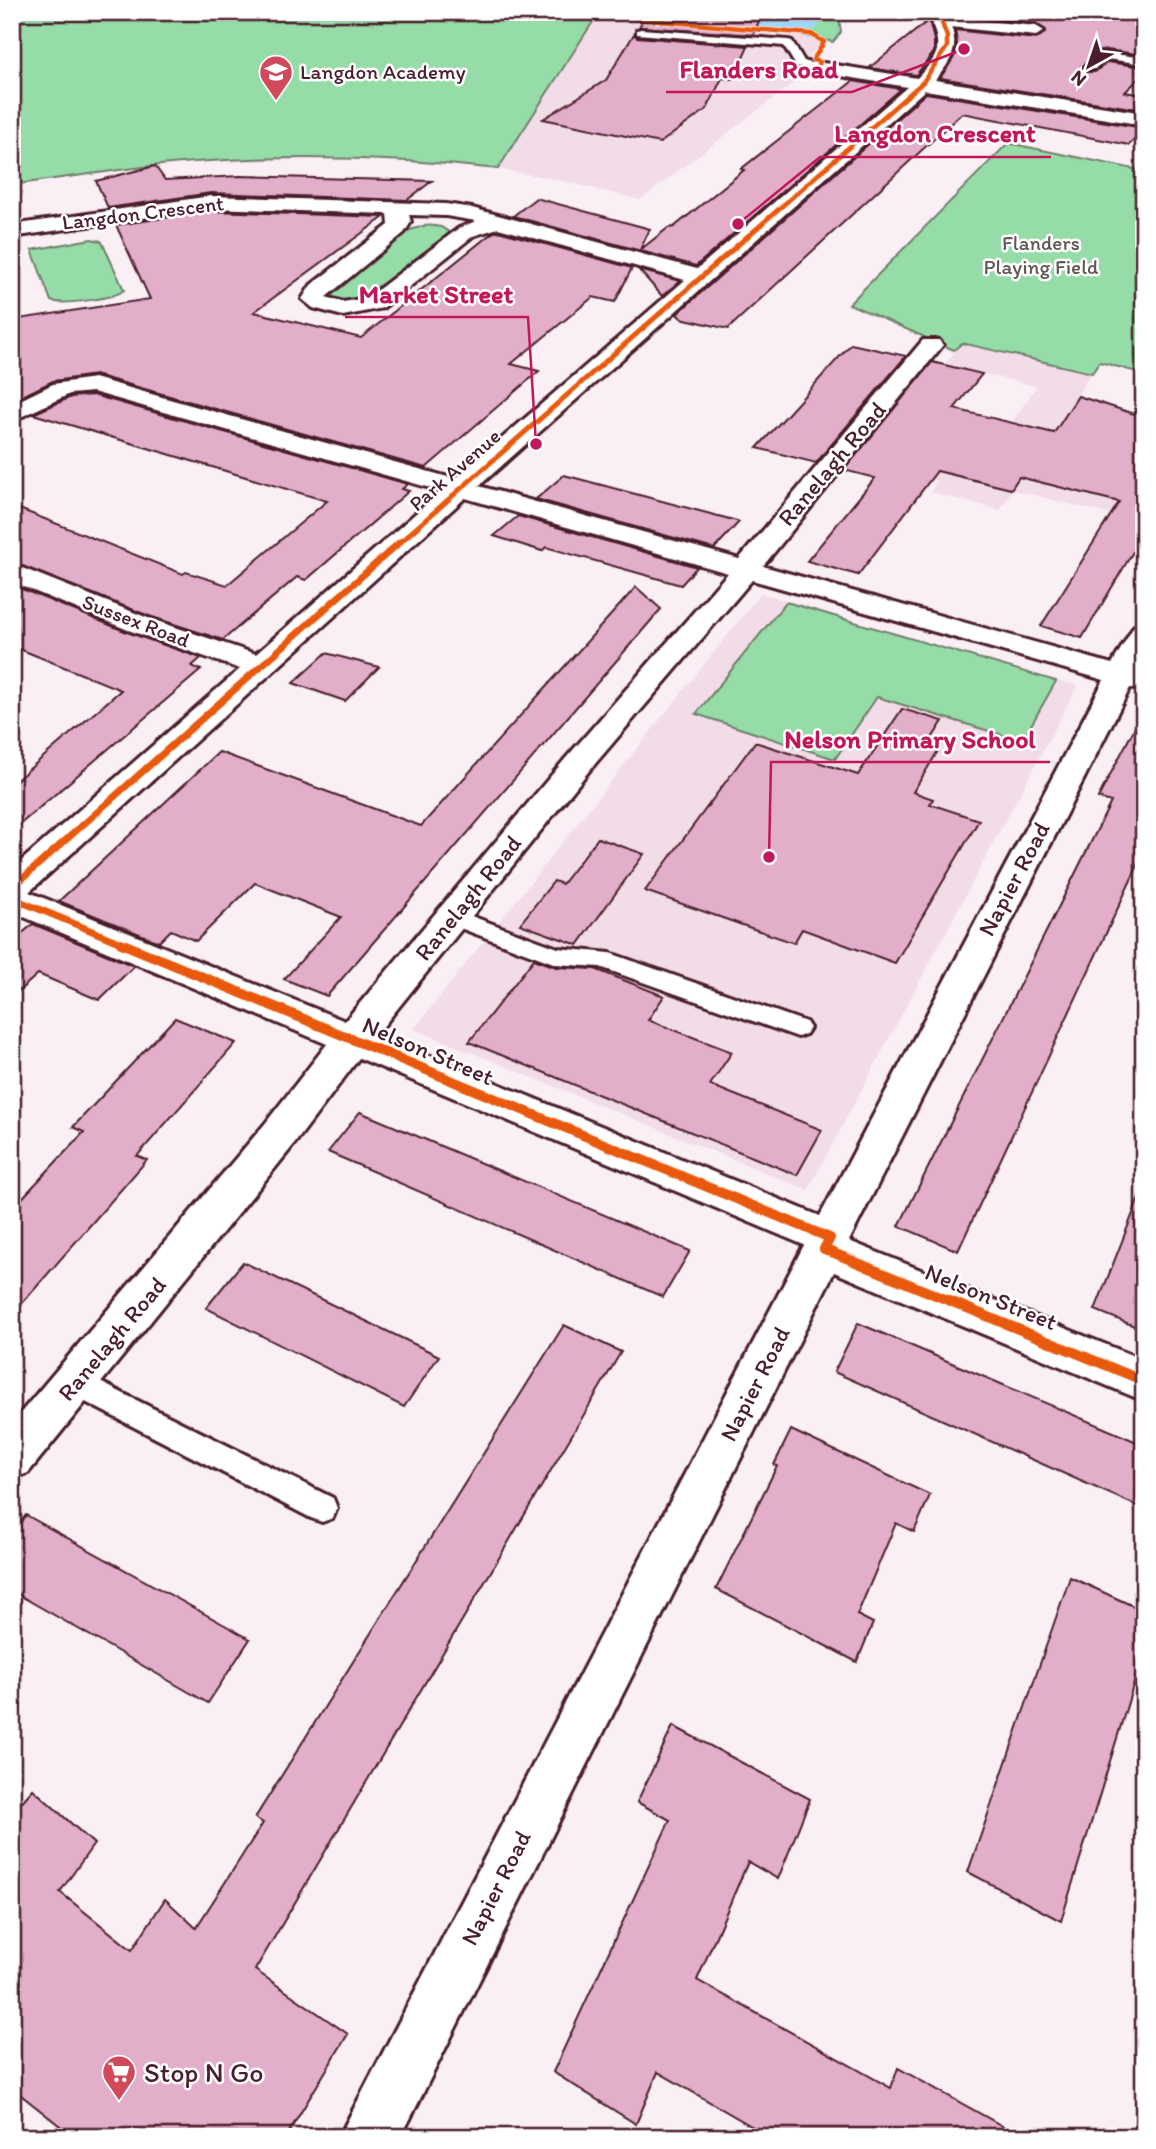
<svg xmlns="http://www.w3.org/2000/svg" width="1156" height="2149" viewBox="0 0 1156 2149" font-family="Itim,sans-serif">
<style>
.built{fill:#f2dce7}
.green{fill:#96dca9;stroke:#707e6a;stroke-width:2}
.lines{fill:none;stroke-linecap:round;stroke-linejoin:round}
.river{fill:#9ed6fd;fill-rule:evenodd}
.building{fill:#e2aeca;stroke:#4a1f2b;stroke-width:2}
.lane-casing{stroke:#4a1f2b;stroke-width:6}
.street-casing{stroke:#4a1f2b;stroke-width:6}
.lane{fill:#fff;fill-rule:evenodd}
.street{fill:#fff;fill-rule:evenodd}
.cycleway-far3-casing{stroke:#fff;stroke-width:6}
.cycleway-far2-casing{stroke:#fff;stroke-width:8}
.cycleway-far1-casing{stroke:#fff;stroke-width:10}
.cycleway-casing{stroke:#fff;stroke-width:14}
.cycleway-far3{stroke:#e8590c;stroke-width:4.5}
.cycleway-far2{stroke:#e8590c;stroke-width:5}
.cycleway-far1{stroke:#e8590c;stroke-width:7}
.cycleway{stroke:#e8590c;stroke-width:10}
.labels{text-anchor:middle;stroke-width:5;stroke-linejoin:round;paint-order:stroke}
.far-poi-label{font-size:21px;fill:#4a1f2b;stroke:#fff;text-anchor:start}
.far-street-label{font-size:21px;fill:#4a1f2b;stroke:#fff}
.far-park-label{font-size:21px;fill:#615851;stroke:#fff}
.street-label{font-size:24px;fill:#4a1f2b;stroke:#fff}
.near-poi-label{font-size:28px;fill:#4a1f2b;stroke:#fff;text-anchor:start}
.leader{fill:none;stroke:#c2185b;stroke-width:2.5}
.callout-dot{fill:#c2185b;stroke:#fff;stroke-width:2.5}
.callout-label{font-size:26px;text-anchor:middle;font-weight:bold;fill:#c2185b;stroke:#fff;stroke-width:5;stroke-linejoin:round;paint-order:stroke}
</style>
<rect width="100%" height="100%" fill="#f9eff4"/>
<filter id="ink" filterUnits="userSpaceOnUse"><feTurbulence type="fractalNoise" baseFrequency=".0143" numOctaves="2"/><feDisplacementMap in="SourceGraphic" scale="14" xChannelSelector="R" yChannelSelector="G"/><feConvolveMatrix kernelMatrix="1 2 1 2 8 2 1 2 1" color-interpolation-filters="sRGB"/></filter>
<g filter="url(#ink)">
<g class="built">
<path d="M12 12H535L810 36 821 42 807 60 817 62 805 74 640 200 555 179 498 169 419 162 326 159 176 163 12 185Z"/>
<path d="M962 343 1092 373 1053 432 1144 454V523L1013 490 1000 510 930 492 937 481 907 473 917 400 1012 422 1037 386 944 365Z"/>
<path d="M761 593 1056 681 1078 685 808 1190 414 1029Z"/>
</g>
<g class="green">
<path d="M12 12H716L783 15 778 12H838L841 32 833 42 784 31 596 17 498 169C403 158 305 155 209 161 143 165 78 176 12 185Z"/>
<path d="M1008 143 1144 171V374L1100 362 1092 373 962 343 954 350 849 304Z"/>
<path d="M427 225 441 227 449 232V235L364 302 346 305 325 297 328 291 410 230Z"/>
<path d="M91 239 101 241 103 244 124 290C114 299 63 305 51 301L32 250Z"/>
<path d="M786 602 1056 681 1022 741 877 697 835 759 696 714Z"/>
</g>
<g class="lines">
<path class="river" d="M653 12H811L816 13 821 21 816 29 803 32 671 23 658 20Z"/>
</g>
<g class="building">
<path d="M647 12H763L753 35 639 27Z"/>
<path d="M949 12H1144V55L1107 50 1095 52 1082 67 1087 72H1095L1107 62 1144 67V74L1125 92 1144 95V110L940 78 954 57 957 43 955 30 1036 39 1046 32 1036 23 949 15Z"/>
<path d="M929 20 934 40V52L916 75 869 68Z"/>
<path d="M634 34 637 37 748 46 733 79 722 78 707 109 660 143 543 119 606 80Z"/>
<path d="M853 81 901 89 696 266 513 216 536 198 650 229 640 250 668 228 674 227 744 170 741 169Z"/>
<path d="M926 93 1144 128V131L1129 145 962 113 728 329 681 318 677 314Z"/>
<path d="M155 166 165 180 240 176 432 181 407 200 211 193 108 208 96 181Z"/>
<path d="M211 211 384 217 254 312 361 338 492 233 498 231 632 268 615 302 593 297 511 364 539 371 426 468 95 375 53 381 12 401V320L150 299 116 225Z"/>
<path d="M639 270 680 281 662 296Z"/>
<path d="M851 344 906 356 816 463 757 448Z"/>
<path d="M932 362 982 374 954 409 1054 433 1078 396 1144 417V533L1082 638 1041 626 1119 502 1019 477 1011 489 937 471 858 575 807 561 875 478 844 470Z"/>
<path d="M93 395 408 484 402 489 409 491 306 580 297 577 223 640 149 616 12 562V506L183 574 186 572 227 585 327 501 33 414 71 397Z"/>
<path d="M564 475 737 521 739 522 714 549 536 499Z"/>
<path d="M518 516 697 567 681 585 546 547 542 551 494 536Z"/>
<path d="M12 585 127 632 201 658 192 666 201 670 12 831V784L121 690 12 646Z"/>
<path d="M636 587 661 609 327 996 284 979 341 917 255 883 196 941 171 930 159 942 59 901 219 752 421 826Z"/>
<path d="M326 653 379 667 345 701 293 683Z"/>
<path d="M902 709 943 721 929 743 941 746 913 792 933 799 930 804 979 820 895 963 802 929 794 943 645 891 755 742 858 775Z"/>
<path d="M1144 710V852L958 1251 899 1226 1111 802 1098 798Z"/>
<path d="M598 838 644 854 578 945 520 924 554 881 562 884Z"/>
<path d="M33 924 134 966 99 1000 38 974 12 997V942Z"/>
<path d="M534 959 556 967 595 969 664 996 648 1020 732 1052 710 1085 822 1130 797 1175 469 1042Z"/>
<path d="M175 1018 236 1043 137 1156 147 1160 12 1315V1209L84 1132 73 1127Z"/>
<path d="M360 1112 690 1251 663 1297 328 1152Z"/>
<path d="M1141 1193 1144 1194V1330L1095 1310Z"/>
<path d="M243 1262 439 1356 404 1407 206 1308Z"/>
<path d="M858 1323 1144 1445V1509L834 1372Z"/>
<path d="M564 1325 621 1352 255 1970 348 2034 286 2137H74L12 2088V1813L33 1789 94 1844 60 1892 132 1950 165 1899 196 1928 263 1823 255 1818Z"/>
<path d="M791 1430 930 1495 914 1532 896 1523 857 1615 873 1623 857 1662 716 1589 777 1466 774 1465Z"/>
<path d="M26 1515 250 1639 208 1703 12 1591V1532Z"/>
<path d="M1070 1577 1144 1611V1650L1061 1921 968 1872Z"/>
<path d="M673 1726 810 1799 778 1879 748 1862 697 1980 891 2088 898 2068 1022 2137H770L658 2072 636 2124 553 2072 670 1820 637 1802Z"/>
</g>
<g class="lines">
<g class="lane-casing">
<g id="lane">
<path d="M641 29 788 40 792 41 804 61 823 67 817 70 796 66 784 46 637 34V30Z"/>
<path d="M1107 53 1144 58V64L1107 59 1102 60 1095 69H1087L1085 67 1095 55Z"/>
<path d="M452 909 558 948 610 953 806 1022 810 1028 806 1034 798 1037 600 967 556 964 444 922 441 917 444 912Z"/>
<path d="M76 1370 333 1498 337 1508 333 1518 322 1522 311 1518 66 1392 62 1383 66 1374Z"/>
</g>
</g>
<g class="street-casing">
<path id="street" d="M930 12H946L947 17 1036 26 1044 31 1036 36 951 27C960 49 949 64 935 80L1144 113V125L925 90 479 486 739 559 923 340H939L943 345 939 350 763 566 1112 664 1134 626 1144 623V661L1139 671 1144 672V691L1130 688 849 1241 1144 1360V1401L834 1272 401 2137H339L804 1245 359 1058 292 1147 28 1473 12 1479V1423L264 1125 327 1044 12 912V869L240 669 128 630 12 582V564L148 618 256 654 441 491 93 392 70 394 12 421V404L53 384 94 378 455 479 685 280 498 228 473 236 383 308 343 316 313 308 302 299 311 285 389 225 388 214 211 208 12 237V225L211 196 446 204 472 208 697 269 907 87 811 71 808 67 811 63 817 62 917 78C947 48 937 46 930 12ZM409 215 446 216 476 221 459 228 367 298 343 302 326 297 404 233 411 222ZM465 498 728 573 566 758 345 1021 29 892ZM752 580 1104 680 820 1216 377 1034 588 772Z"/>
</g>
<use href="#lane" class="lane"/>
<use href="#street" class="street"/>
<g class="cycleway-far3-casing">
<g id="cycleway-far3">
<path d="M556 12 811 34 824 42 813 60 820 62 817 67"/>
<path d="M747 237 923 82 947 47V37L938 12"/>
</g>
</g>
<g class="cycleway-far2-casing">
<path id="cycleway-far2" d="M398 544 749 235"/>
</g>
<g class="cycleway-far1-casing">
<g id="cycleway-far1">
<path d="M12 888 400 542"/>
<path d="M12 898 126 945"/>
</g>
</g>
<g class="cycleway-casing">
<path id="cycleway" d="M121 943 830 1238 824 1249 1144 1381"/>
</g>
<use href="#cycleway-far3" class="cycleway-far3"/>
<use href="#cycleway-far2" class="cycleway-far2"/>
<use href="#cycleway-far1" class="cycleway-far1"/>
<use href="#cycleway" class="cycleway"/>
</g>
</g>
<defs>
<g id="school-pin" transform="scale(1.75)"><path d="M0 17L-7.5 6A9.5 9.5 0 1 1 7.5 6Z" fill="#d1495b" stroke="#fff"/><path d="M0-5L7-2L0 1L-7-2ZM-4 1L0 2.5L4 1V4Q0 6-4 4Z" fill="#fff"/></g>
<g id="supermarket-pin" transform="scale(1.75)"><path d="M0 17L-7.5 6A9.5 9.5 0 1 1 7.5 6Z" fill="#d1495b" stroke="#fff"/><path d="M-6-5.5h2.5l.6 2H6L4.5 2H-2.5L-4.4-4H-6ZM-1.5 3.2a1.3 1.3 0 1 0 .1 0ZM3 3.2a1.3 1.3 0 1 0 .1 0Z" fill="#fff"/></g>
</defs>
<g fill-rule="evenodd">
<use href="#school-pin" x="276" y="72"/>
<use href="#supermarket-pin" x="119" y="2072"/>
</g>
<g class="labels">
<g class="far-poi-label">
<text x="300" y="79">Langdon Academy</text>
</g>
<g class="far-street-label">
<text transform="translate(143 213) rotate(-7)" y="7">Langdon Crescent</text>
<text transform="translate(455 470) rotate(-41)" y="7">Park Avenue</text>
<text transform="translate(136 621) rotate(21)" y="7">Sussex Road</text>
</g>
<g class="far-park-label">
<text x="1041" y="250">Flanders<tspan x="1041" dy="24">Playing Field</tspan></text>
</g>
<g class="street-label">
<text transform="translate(832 464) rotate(-50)" y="8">Ranelagh Road</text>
<text transform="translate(1014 879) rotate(-62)" y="8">Napier Road</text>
<text transform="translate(468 898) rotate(-51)" y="8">Ranelagh Road</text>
<text transform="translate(428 1051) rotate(23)" y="8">Nelson Street</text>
<text transform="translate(991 1297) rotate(22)" y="8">Nelson Street</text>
<text transform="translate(112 1339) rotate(-50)" y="8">Ranelagh Road</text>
<text transform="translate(755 1384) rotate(-63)" y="8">Napier Road</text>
<text transform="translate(496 1888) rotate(-63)" y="8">Napier Road</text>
</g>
<g class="near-poi-label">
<text x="144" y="2082">Stop N Go</text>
</g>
</g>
<path class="leader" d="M964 49L852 92H666M738 224L820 157H1051M536 444L528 317H345M769 857L771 762H1050"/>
<g class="callout-dot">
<circle cx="964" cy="49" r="7"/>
<circle cx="738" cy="224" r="7"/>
<circle cx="536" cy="444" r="7"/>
<circle cx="769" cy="857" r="7"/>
</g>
<g class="callout-label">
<text x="759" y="78">Flanders Road</text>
<text x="935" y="142">Langdon Crescent</text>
<text x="436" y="303">Market Street</text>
<text x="910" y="748">Nelson Primary School</text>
</g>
<rect width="1156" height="2149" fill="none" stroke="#fff" stroke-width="42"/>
<rect x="21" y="21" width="1114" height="2107" fill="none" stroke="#4a1f2b" stroke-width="2.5" filter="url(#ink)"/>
<g transform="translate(1089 66) rotate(220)" stroke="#ffffff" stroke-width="5" paint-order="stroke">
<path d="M0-5L12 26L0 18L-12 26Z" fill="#4a1f2b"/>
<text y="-10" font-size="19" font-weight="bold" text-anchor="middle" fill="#4a1f2b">N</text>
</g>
</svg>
